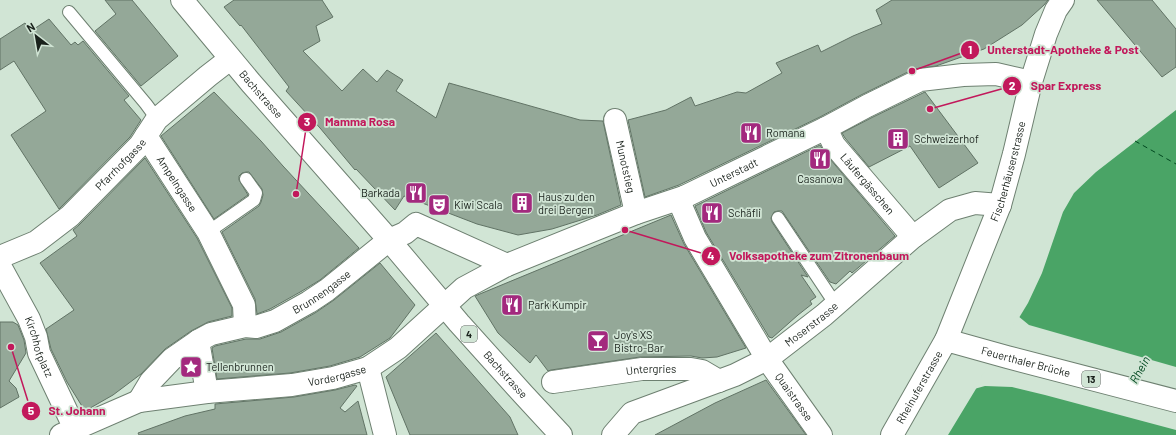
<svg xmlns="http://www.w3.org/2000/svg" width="1176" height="435" viewBox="0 0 1176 435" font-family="Barlow,sans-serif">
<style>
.water{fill:#4aa466}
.pier{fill:#d1e5d5}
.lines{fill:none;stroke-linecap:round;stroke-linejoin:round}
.ferry{stroke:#00481f;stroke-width:1;stroke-dasharray:5 4;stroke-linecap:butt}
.building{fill:#94a898;stroke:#617365}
.lane-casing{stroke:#6e8071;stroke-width:14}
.street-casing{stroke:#6e8071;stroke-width:24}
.secondary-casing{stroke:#6e8071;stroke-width:24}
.primary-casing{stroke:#6e8071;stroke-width:24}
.lane{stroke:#fff;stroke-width:12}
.street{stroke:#fff;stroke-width:22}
.secondary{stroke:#fff;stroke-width:22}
.primary{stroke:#fff;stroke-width:22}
.labels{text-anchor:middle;stroke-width:3.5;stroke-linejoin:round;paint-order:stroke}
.shield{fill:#d1e5d5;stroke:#515c54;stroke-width:1}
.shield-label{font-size:10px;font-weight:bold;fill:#1a221c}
.street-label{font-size:11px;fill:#1a221c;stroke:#d1e5d5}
.poi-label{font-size:11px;fill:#1a221c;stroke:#d1e5d5;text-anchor:start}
.water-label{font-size:12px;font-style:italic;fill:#00481f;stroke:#d1e5d5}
.leader{fill:none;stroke:#c2185b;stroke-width:1.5}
.callout-dot{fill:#c2185b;stroke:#d1e5d5;stroke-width:1.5}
.mark-label{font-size:12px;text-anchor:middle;font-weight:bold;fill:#fff}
.callout-label{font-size:12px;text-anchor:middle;font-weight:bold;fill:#c2185b;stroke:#d1e5d5;stroke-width:3.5;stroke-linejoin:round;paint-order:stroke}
</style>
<rect width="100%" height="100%" fill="#d1e5d5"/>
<path class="water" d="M1176 110V435H948L1028 303 1042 273 1063 212 1074 193 1096 172Z"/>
<path class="pier" d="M1018 316 1029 325 1176 367V430L1045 395 1012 387 985 386 974 389Z"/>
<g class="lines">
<path class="ferry" d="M1135 141 1176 164"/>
</g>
<g class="building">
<path d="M105 0H132L178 56 141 86 95 31 116 14Z"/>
<path d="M234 0H322L333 17 316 26 320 41 303 51 342 91 363 69 377 82 387 70 403 80 396 91 436 118 449 83 580 120 603 121 621 205 597 215 552 229 518 235 477 224 404 196 395 210 356 169 355 170 320 128 286 91 289 87 241 25 240 26 224 7Z"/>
<path d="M892 0H1048L1044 5 1022 25 984 49 936 66 914 69 861 95 820 117 679 185 645 197 628 120 666 110 691 97 695 106 737 92 746 93 782 73 776 63 818 45 821 52 853 36 882 24 876 10Z"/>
<path d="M1097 0H1152L1176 29V67L1162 77Z"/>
<path d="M49 19 71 45 75 42 78 45 83 41 129 96 124 100 141 120 130 137 59 209 11 135 46 111 14 61 0 70V39L25 23 31 31Z"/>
<path d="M214 92 261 141 283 166 359 248 320 280 302 291 270 309 257 314 255 299 222 232 259 206 261 202 263 195 262 189 249 172H246L242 173 239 176V180L248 195 214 219 161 136Z"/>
<path d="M925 92 978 163 939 188 910 146 869 167 845 138 842 133 873 117Z"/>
<path d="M820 145 825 153 895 236 852 273 850 271 836 284 830 282 784 214 782 211H778L774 212 771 218 772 222 808 277 801 275 816 297 810 301 812 304 798 315 772 338 769 337 706 232 695 206Z"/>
<path d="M145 158 197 238 232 308V316L208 322 191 331 165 349 141 374 113 395 85 411 67 382 51 349 46 329 74 310 40 263 77 236 73 230 79 225Z"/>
<path d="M671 215 684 244 746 348 717 357 702 358 691 356 640 357 551 370 548 371 536 355 530 363 498 333 475 296Z"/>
<path d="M380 263 415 305 390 338 360 357 330 366 290 373 217 379 212 348 215 346 246 339H260L281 332 315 313 334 300Z"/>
<path d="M0 322H13L18 325 24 340 26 353 9 381 16 388 19 397 0 408Z"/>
<path d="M436 333 510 417 518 435H410L386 377Z"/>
<path d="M766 380 806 435H655L715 403Z"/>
<path d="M355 385 357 386 340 408 345 412 358 401 367 435H139L138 433 185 416 215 409V404L294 397 335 390Z"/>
</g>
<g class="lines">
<g class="lane-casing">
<g id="lane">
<path d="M69 12 146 104 157 119"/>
<path d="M778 218 836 305"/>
<path d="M208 232 254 200 256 193 246 179"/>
</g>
</g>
<g class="street-casing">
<g id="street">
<path id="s1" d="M615 120 636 213"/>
<path id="s2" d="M826 128 834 145 913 237"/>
<path id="s3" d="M146 136 208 232 244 305 245 326"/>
<path id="s4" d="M684 197 679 201 695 238 767 359 821 435"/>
<path id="s5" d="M0 257 36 242 70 216 140 145 157 119 208 76 230 59"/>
<path id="s6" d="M0 266 29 319 36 337 39 353 75 429"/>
<path d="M198 341 207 392"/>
<path d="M368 368 385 435"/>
<path id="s7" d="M553 382 642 369H691L702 371 719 381"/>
<path id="s8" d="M139 401 151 381 172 359 198 341 211 334 245 326 256 327 275 321 309 302 327 290 389 240 405 233 416 224 507 265"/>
<path id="s9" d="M61 435 139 401 207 392 292 385 333 378 368 368 398 348 464 288 507 265 636 213 684 197 826 128 867 106 920 80 963 75 996 74 1031 82"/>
<path id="s10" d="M613 435 632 413 735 375 767 359 824 315 913 237 950 210 975 203 1000 205"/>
</g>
</g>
<g class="secondary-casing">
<g id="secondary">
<path id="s11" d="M946 340 1000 205 1014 154 1031 82 1046 34 1056 10 1063 0"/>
</g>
</g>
<g class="primary-casing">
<g id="primary">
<path id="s12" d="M182 0 251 83 389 240 459 323 523 394 561 435"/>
<path id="s13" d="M892 435 946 340 1007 357 1176 401"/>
</g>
</g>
<use href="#lane" class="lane"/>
<use href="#street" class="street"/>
<use href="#secondary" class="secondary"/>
<use href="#primary" class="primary"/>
</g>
<defs>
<g id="restaurant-square" transform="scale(1.15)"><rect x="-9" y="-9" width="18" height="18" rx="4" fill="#a3297e" stroke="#d1e5d5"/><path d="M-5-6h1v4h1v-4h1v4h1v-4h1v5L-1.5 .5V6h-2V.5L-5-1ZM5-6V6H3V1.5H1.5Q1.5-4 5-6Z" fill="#fff"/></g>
<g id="building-square" transform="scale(1.15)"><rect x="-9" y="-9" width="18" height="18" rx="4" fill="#a3297e" stroke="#d1e5d5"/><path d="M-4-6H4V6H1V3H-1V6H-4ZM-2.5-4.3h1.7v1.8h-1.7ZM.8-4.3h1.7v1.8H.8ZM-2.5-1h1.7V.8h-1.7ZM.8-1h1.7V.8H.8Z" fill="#fff"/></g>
<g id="theatre-square" transform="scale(1.15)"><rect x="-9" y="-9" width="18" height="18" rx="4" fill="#a3297e" stroke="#d1e5d5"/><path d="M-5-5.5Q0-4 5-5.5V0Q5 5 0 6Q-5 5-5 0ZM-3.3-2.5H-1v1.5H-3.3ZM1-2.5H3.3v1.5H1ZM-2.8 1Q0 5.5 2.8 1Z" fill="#fff"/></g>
<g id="bar-square" transform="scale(1.15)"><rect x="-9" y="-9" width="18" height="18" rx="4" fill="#a3297e" stroke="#d1e5d5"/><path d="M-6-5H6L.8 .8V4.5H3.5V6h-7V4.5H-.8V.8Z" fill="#fff"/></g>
<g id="sight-square" transform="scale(1.15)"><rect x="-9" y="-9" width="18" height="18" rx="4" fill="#a3297e" stroke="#d1e5d5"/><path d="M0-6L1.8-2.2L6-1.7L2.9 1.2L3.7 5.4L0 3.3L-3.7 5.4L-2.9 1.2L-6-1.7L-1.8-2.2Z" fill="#fff"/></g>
</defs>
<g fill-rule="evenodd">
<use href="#restaurant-square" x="751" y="133"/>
<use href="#building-square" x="898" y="139"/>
<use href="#restaurant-square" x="820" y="159"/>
<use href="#restaurant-square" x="416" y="193"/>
<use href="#building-square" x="522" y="203"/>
<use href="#theatre-square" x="439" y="205"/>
<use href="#restaurant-square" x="712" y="213"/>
<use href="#restaurant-square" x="512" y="305"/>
<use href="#bar-square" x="598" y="341"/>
<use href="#sight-square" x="191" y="367"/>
</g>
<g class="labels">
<g class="shield">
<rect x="461" y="326" width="16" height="16" rx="3"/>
<rect x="1082" y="371" width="18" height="16" rx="3"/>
</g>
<g class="shield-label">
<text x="469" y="338">4</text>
<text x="1091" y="383">13</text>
</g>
<g class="street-label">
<text dy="4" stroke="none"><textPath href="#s12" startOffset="123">Bachstrasse</textPath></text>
<text dy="4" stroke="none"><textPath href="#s5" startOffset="154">Pfarrhofgasse</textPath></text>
<text dy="4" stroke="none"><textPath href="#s1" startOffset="48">Munotstieg</textPath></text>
<text dy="4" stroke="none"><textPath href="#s11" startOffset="180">Fischerhäuserstrasse</textPath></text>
<text dy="4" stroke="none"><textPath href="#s9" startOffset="736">Unterstadt</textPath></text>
<text dy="4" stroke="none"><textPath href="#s3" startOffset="57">Ampelngasse</textPath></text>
<text dy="4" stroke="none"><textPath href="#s2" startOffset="70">Läufergässchen</textPath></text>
<text dy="4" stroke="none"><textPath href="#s8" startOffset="221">Brunnengasse</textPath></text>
<text dy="4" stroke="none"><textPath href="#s10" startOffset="231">Moserstrasse</textPath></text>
<text dy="4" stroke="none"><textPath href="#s6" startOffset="90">Kirchhofplatz</textPath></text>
<text dy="4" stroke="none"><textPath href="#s13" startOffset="192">Feuerthaler Brücke</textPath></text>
<text dy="4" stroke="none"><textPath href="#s7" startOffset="99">Untergries</textPath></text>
<text dy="4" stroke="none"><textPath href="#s9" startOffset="285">Vordergasse</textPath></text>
<text dy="4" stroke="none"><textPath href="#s12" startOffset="495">Bachstrasse</textPath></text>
<text dy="4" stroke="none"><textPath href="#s13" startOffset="55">Rheinuferstrasse</textPath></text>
<text dy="4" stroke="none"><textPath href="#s4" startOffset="234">Quaistrasse</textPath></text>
</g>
<g class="poi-label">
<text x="766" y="137">Romana</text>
<text x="914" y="143">Schweizerhof</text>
<text x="820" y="183" text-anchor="middle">Casanova</text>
<text x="400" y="197" text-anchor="end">Barkada</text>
<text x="538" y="201">Haus zu den<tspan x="538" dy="13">drei Bergen</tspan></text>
<text x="454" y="209">Kiwi Scala</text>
<text x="728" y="217">Schäfli</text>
<text x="528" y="309">Park Kumpir</text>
<text x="614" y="339">Joy's XS<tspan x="614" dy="13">Bistro-Bar</tspan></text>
<text x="206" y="371">Tellenbrunnen</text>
</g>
<g class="water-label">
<text transform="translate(1140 370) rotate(-61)" y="4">Rhein</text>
</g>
</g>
<path class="leader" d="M912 71L970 50M930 109L1012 86M296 194L307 122M625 230L711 256M11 347L31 411"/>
<g class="callout-dot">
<circle cx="912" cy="71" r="4"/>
<circle cx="930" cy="109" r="4"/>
<circle cx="296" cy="194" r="4"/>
<circle cx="625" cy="230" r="4"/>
<circle cx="11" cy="347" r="4"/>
<circle cx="970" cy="50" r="10"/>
<circle cx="1012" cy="86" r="10"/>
<circle cx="307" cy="122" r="10"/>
<circle cx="711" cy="256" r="10"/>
<circle cx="31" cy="411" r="10"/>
</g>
<g class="mark-label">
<text x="970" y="54">1</text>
<text x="1012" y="90">2</text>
<text x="307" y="126">3</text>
<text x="711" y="260">4</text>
<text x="31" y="415">5</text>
</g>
<g class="callout-label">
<text x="1063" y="54">Unterstadt-Apotheke &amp; Post</text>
<text x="1066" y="90">Spar Express</text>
<text x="360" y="126">Mamma Rosa</text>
<text x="819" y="260">Volksapotheke zum Zitronenbaum</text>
<text x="77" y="415">St. Johann</text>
</g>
<g transform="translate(36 36) rotate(329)" stroke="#d1e5d5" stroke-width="3" paint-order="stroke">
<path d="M0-3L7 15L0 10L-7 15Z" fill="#1a221c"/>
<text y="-6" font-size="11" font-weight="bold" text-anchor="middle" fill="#1a221c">N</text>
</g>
</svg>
